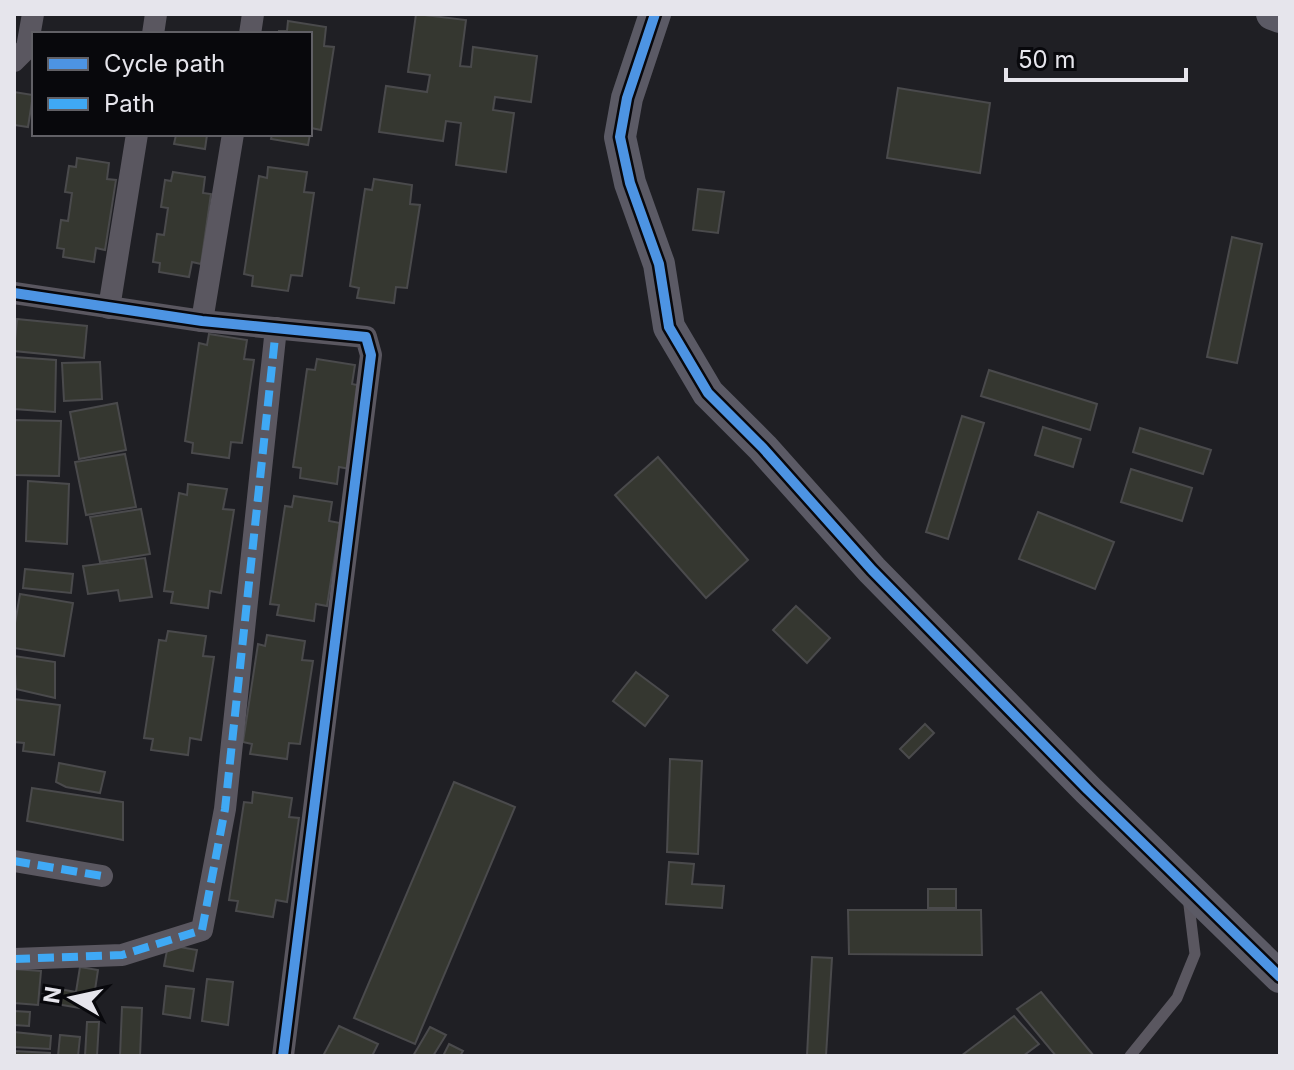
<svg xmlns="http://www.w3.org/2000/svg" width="1294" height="1070" viewBox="0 0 1294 1070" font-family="Inter,sans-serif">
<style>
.building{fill:#353730;stroke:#4a4a4c;stroke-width:2}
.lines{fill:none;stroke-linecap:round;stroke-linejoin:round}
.lane{stroke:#5a5760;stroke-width:11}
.street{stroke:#5a5760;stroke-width:22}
.secondary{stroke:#5b5a65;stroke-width:32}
.quiet{stroke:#3fa9f5;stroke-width:8;stroke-dasharray:16 8;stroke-linecap:butt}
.cycleway-casing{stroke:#08080c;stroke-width:15}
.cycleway{stroke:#4d94e3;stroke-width:10}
</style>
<rect width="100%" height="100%" fill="#1f1f24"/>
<g class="building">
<path d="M416 14 466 20 460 66 471 67 473 47 537 56 531 102 495 97 493 110 514 113 506 172 456 165 461 123 446 121 443 141 379 132 386 86 427 92 430 75 408 72Z"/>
<path d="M288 21 326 27 324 46 334 47 321 130 311 128 310 133V34H279V31H287Z"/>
<path d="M898 88 990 103 980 173 887 158Z"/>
<path d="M14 92 33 95 28 127 14 125Z"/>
<path d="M217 134 207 135 205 149 174 144 176 135H168Z"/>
<path d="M272 134H310L308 145 271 139Z"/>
<path d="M77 158 109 163 107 179 116 180 105 250 96 248 94 262 63 257 64 249 57 248 61 220 68 221 72 193 65 192 69 166 76 167Z"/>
<path d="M268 167 307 172 304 192 314 193 302 276 291 275 288 291 252 286 253 276 244 274 259 176 267 178Z"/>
<path d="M173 172 205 177 203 193 211 194 201 264 192 262 189 277 159 272 160 263 153 262 157 234 164 235 168 208 161 207 165 180 171 181Z"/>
<path d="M374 179 412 185 410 204 420 205 407 288 396 287 394 303 357 298 359 288 350 286 365 189 372 190Z"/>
<path d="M698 189 724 192 718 233 693 230Z"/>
<path d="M1232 237 1262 244 1237 363 1207 357Z"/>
<path d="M17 319 87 326 84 358 14 351Z"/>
<path d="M209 334 247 340 244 359 254 360 242 443 231 442 229 458 192 453 193 443 185 441 199 343 207 345Z"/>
<path d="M14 357 56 360 55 412 14 409Z"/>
<path d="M317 359 355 365 352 384 362 386 350 469 339 467 337 484 300 478 301 468 293 467 307 369 315 370Z"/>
<path d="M100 362 102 399 64 401 62 363Z"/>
<path d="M989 370 1097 404 1090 430 981 396Z"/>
<path d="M117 403 126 450 79 459 70 412Z"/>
<path d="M962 416 984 423 948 539 926 532Z"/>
<path d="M14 420 61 421 59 476 14 475Z"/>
<path d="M1043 427 1081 439 1073 467 1035 455Z"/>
<path d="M1140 428 1211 450 1203 474 1133 452Z"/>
<path d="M125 454 136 507 86 515 75 462Z"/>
<path d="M658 457 748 560 706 598 615 495Z"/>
<path d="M1131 469 1192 488 1182 521 1121 502Z"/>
<path d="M28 481 69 484 67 544 26 541Z"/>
<path d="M188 484 227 489 223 509 234 510 221 593 210 591 208 608 171 603 173 592 164 591 179 493 187 495Z"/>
<path d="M294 496 332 502 329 521 340 523 327 606 316 604 314 621 277 615 279 605 270 604 285 506 292 507Z"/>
<path d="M141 509 150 554 100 562 90 517Z"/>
<path d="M1038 512 1114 542 1095 589 1019 559Z"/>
<path d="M145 558 152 597 120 601 118 590 88 594 83 566Z"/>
<path d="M25 569 73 574 71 593 23 588Z"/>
<path d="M20 594 73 603 64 656 14 648V629Z"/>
<path d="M796 606 830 638 807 663 773 630Z"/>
<path d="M168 631 206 636 203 656 214 657 201 740 190 738 188 755 151 750 153 739 144 738 159 640 166 641Z"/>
<path d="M267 635 305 641 302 660 313 661 300 744 289 743 287 759 250 754 252 744 243 742 258 644 265 646Z"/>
<path d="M14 656 55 662V698L16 689Z"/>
<path d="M636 672 668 696 645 726 613 701Z"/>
<path d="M14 699 60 705 54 755 23 751 24 743 14 742Z"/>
<path d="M925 724 934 733 909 758 900 749Z"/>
<path d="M670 759 702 761 698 854 667 852Z"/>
<path d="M59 763 105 772 100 793 66 787 56 782Z"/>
<path d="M454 782 515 807 415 1044 354 1018Z"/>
<path d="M32 788 123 802V840L27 821Z"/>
<path d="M253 792 292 798 289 817 299 818 287 902 276 900 273 917 236 911 238 901 229 900 244 802 252 803Z"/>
<path d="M669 862 694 864 692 884 724 886 722 908 666 904Z"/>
<rect x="928" y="889" width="28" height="19"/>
<path d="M848 910H981L982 955 849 954Z"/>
<path d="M168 945 197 950 193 971 164 966Z"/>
<path d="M812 957 832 958 826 1056H807Z"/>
<path d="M80 967 98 970 92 1010 56 1004 59 989 76 992Z"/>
<path d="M14 969 41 971 38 1005 14 1003Z"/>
<path d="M207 979 233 982 228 1025 202 1021Z"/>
<path d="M166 986 194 989 190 1018 163 1014Z"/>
<path d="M1041 992 1094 1056H1056L1017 1009Z"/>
<path d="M122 1007 142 1008 140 1056H120Z"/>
<path d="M14 1011 30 1012 29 1026 14 1025Z"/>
<path d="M1014 1016 1039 1044 1023 1056H961Z"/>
<path d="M87 1022H99L97 1056H85Z"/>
<path d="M339 1026 378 1044 372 1056H323Z"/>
<path d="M430 1027 446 1035 433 1056H413Z"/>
<path d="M14 1032 51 1036 50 1049 14 1047Z"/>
<path d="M60 1035 80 1037 78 1056H58Z"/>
<path d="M449 1044 463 1051 460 1056H443Z"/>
<path d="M14 1051 50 1053V1056H14Z"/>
</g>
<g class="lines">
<path class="lane" d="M1130 1056 1177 998 1195 954 1188 897"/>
<g class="street">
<path d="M153 34 156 14"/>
<path d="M250 34 253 14"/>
<path d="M14 61 27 48 33 14"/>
<path d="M14 293 202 321 366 337 371 355 283 1056"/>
<path d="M109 308 137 134"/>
<path d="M202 321 233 134"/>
<path d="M14 861 102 876"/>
<path d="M14 959 122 955 202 930 225 809 276 328"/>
</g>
<g class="secondary">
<path d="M655 14 627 98 620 137 630 183 659 264 669 327 708 393 763 448 872 570 1088 790 1280 977"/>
<path d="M1272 14 1280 17"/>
</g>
<g class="quiet">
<path d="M14 861 102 876"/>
<path d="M14 959 122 955 202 930 225 809 276 328"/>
</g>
<g class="cycleway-casing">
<g id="cycleway">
<path d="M655 14 627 98 620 137 630 183 659 264 669 327 708 393 763 448 872 570 1088 790 1280 977"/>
<path d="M14 293 202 321 366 337 371 355 283 1056"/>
</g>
</g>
<use href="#cycleway" class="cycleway"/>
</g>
<rect width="1294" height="1070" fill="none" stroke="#e6e5ec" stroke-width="32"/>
<rect x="32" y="32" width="280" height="104" fill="#08080c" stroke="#616066" stroke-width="2"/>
<rect x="48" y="58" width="40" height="12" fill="#4d94e3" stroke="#616066" stroke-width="2"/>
<text x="104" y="72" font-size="24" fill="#e6e5ec">Cycle path</text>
<rect x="48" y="98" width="40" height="12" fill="#3fa9f5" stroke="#616066" stroke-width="2"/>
<text x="104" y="112" font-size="24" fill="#e6e5ec">Path</text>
<g transform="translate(72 998) rotate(279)" stroke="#08080c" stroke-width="6" paint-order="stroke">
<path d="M0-6L14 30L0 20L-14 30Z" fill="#e6e5ec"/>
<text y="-12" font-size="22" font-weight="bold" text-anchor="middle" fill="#e6e5ec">N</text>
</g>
<path d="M1006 68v12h180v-12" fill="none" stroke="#e6e5ec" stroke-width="4"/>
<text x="1018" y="68" font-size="24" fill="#e6e5ec" stroke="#08080c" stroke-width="6" paint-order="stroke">50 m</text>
</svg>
